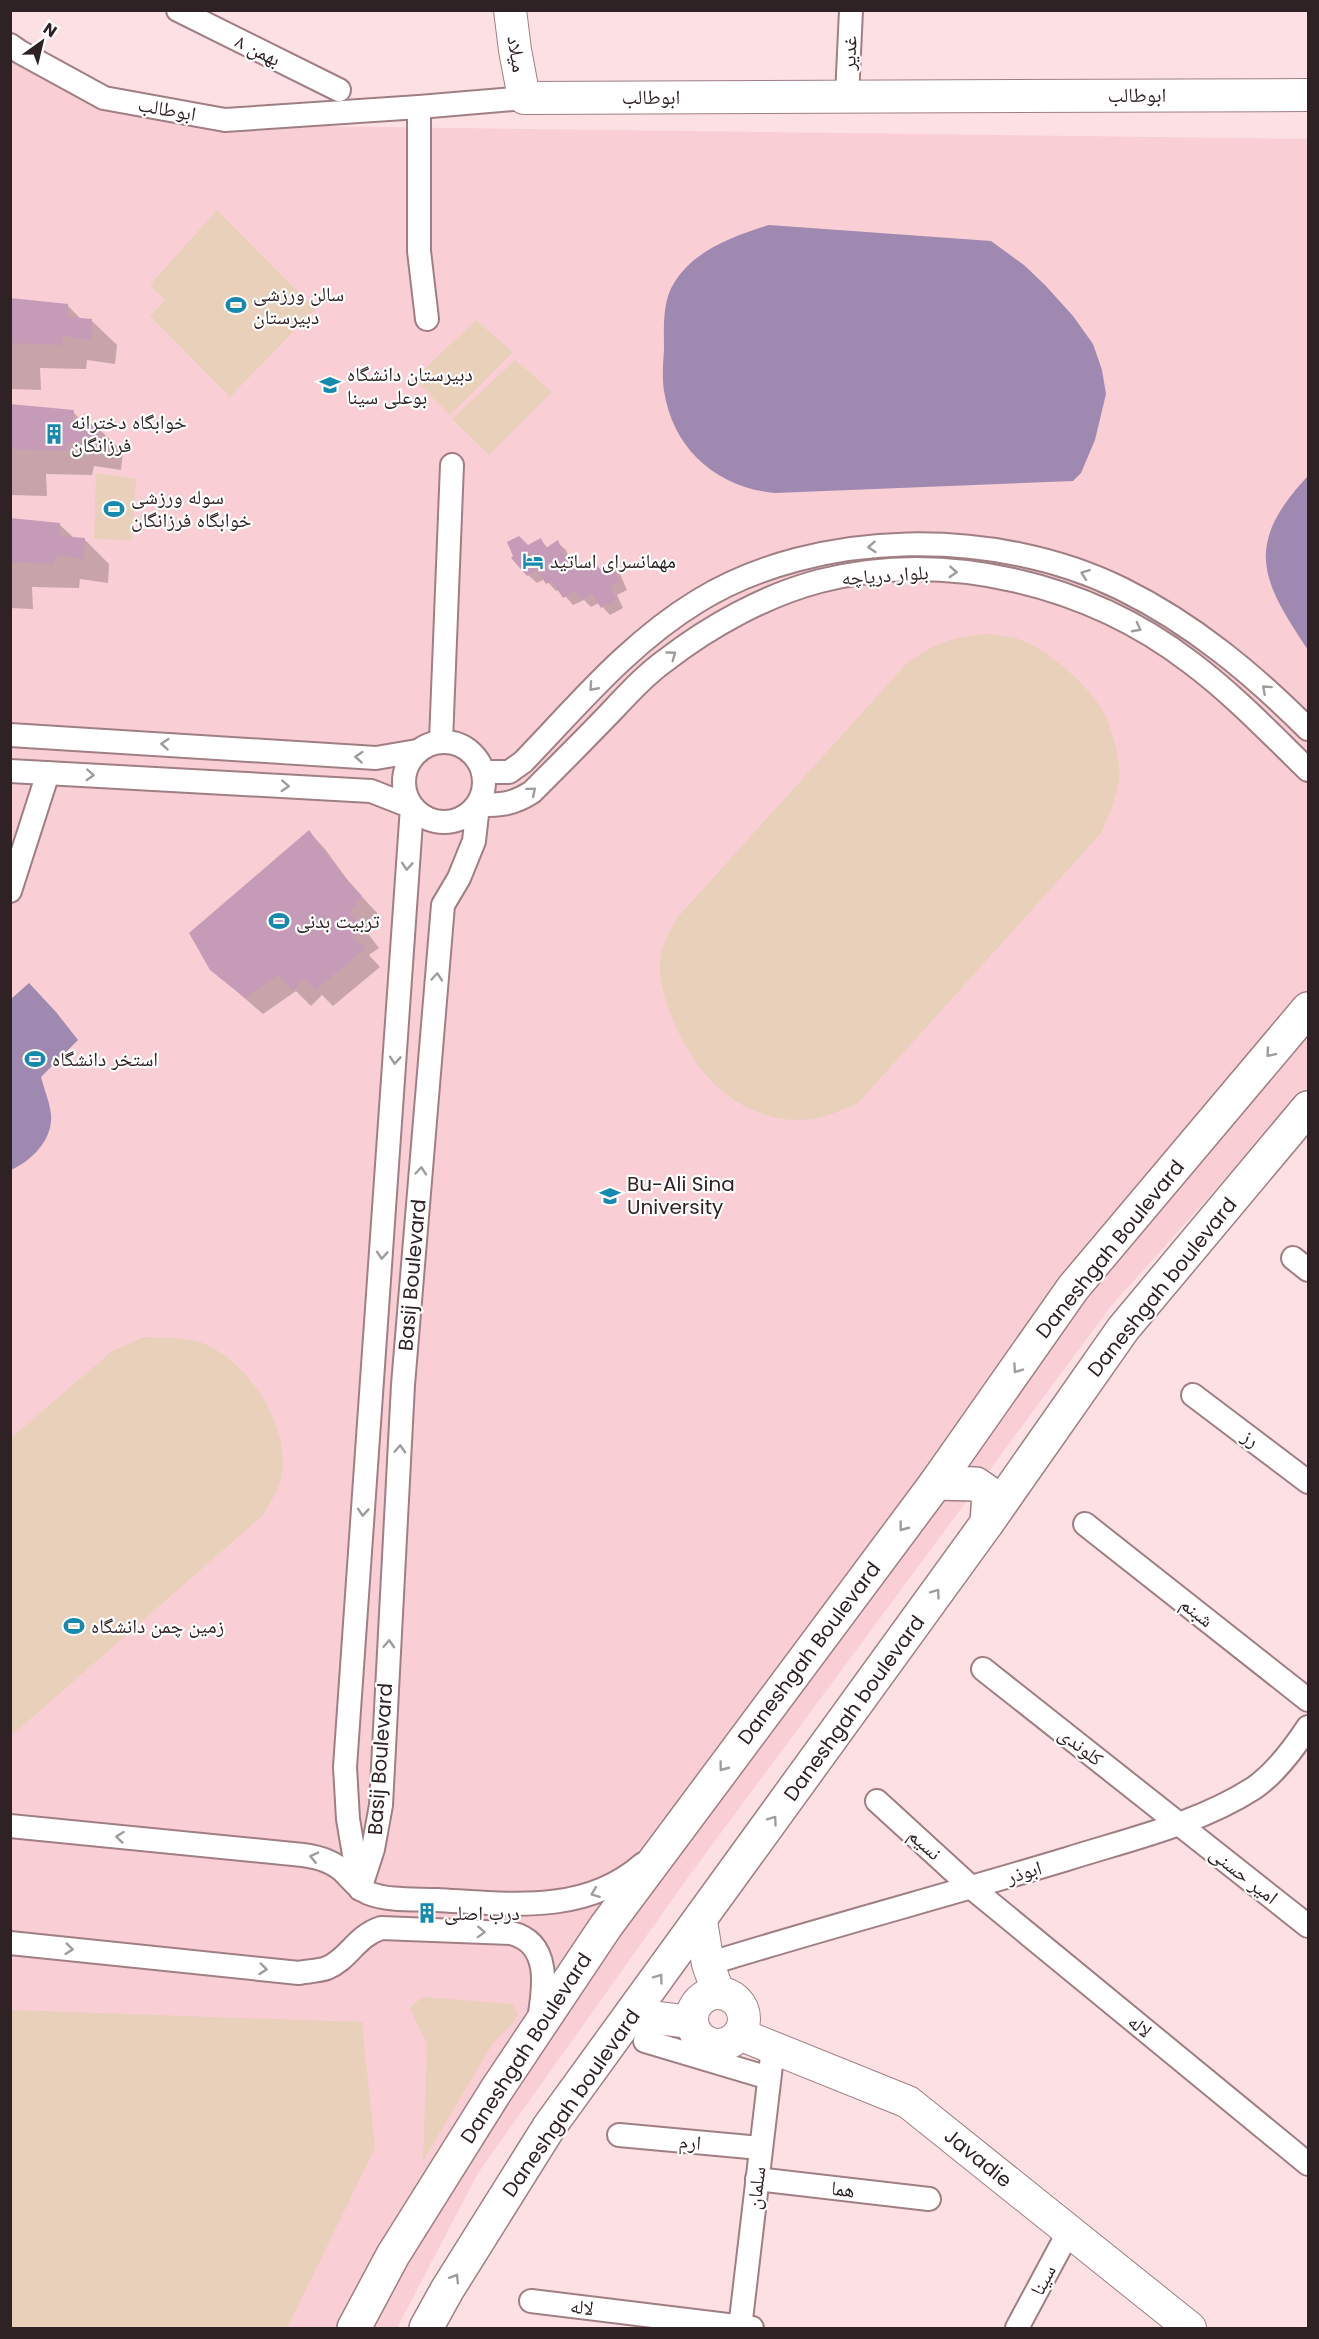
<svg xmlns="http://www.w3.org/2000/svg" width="1319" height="2339" viewBox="0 0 1319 2339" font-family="Poppins,'Noto Naskh Arabic',sans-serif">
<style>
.built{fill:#faced5}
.green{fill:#e8d0bb}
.water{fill:#a089b1}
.shadow{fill:#0003}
.building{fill:#c69bb7}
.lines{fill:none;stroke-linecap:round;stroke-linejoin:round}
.street-casing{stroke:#9f7f84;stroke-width:26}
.secondary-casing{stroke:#9f7f84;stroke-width:34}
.highway-casing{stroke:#9f7f84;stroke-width:36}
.street{stroke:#fff;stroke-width:22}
.secondary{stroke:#fff;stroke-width:32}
.highway{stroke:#fff;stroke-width:33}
.oneway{stroke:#a19c9c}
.labels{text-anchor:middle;stroke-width:4.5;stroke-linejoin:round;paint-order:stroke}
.street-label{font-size:20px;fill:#2f2224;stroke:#fff}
.poi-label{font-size:20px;fill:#2f2224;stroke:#fff;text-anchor:start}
</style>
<rect width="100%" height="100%" fill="#fce0e4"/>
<path class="built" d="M10 51 158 121 226 125 1308 139V1087L1111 1306 689 1876 478 2173 397 2328H11Z"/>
<g class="green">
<path d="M217 210 315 309 230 397 150 316 165 300 150 285Z"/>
<path d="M476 320 513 352 450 415 414 379Z"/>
<path d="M515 360 552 392 489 455 452 419Z"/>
<path d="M96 473 136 479 132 540 94 539Z"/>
<path d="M991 634C1000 636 1010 637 1018 639 1046 648 1080 679 1097 702 1110 719 1122 760 1119 781 1116 799 1109 816 1101 833L858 1103C840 1111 820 1120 801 1120 737 1120 694 1073 672 1018 665 1000 658 980 660 960 662 945 670 931 677 918L907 663C935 643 957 635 991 634Z"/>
<path d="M144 1337C161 1338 182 1337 199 1342 247 1358 292 1427 281 1478 279 1490 269 1504 263 1515L11 1736V1438L112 1351Z"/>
<path d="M422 1997 512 2004 518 2013 513 2023 493 2043 423 2161 427 2044 410 2008Z"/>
<path d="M11 2010 362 2022 375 2148 287 2328H11Z"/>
</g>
<g class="water">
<path d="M769 225 991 241 1024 265 1045 285 1073 316 1093 344 1102 370 1106 394 1095 440 1081 473 1073 481 775 493C717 488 673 449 664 391 662 378 663 363 664 350 664 328 662 302 674 283 694 250 734 236 769 225Z"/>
<path d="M1308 476V650C1260 579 1244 544 1308 476Z"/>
<path d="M29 983 56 1012 78 1040 41 1077C44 1089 50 1103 51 1115 53 1140 31 1161 11 1170V999Z"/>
</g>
<g class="shadow">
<path d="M10 300 67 305 81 319 91 320 117 345 115 364 87 360 86 369 40 368 41 390 10 389Z"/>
<path d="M10 405 73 412 87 426 97 427 123 452 121 470 94 466 92 475 46 474 47 496 10 495Z"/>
<path d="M10 520 60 525 74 538 84 539 109 564 108 583 80 579 79 588 32 587 33 609 10 608Z"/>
<path d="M540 540 548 548 557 542 566 550 571 563 582 570 595 564 603 572 612 566 620 574 627 590 617 595 623 608 610 615 599 603 591 607 584 600 573 605 560 590 556 591 545 579 537 583 528 575V547Z"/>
<path d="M309 832 325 849 352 886 378 914 365 930 379 948 369 955 380 967 333 1006 322 995 311 1006 296 991 263 1014 211 969Z"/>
</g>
<g class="building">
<path d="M10 298 68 304V317L92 319 91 340 63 336 62 345 10 343Z"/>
<path d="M10 404 74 410 73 423 98 425 97 446 69 442 67 451 10 449Z"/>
<path d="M10 518 60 523V536L85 538 83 559 56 555 54 564 10 562Z"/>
<path d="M519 536 528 545 541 538 546 548 558 540 567 563 574 560 582 568 595 562 601 571 612 564 619 582 610 586 616 600 601 608 592 594 582 600 575 592 563 598 552 581 546 584 537 570 527 576 511 558 513 556 507 542Z"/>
<path d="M309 830 336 867 362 896 349 912 363 930 353 937 365 949 315 990 304 979 293 990 278 975 245 998 210 970 189 933Z"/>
</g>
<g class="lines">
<g class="street-casing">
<g id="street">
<path d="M178 10 339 90"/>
<path d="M10 45 20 52 104 98 225 120 419 107 524 98"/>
<path d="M847 96 851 10"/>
<path d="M419 107V251L427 319"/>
<path d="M10 735 376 758 417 751"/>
<path d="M441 741 452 465"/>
<circle cx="444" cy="782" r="40"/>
<path d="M10 771 371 791 412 807 345 1767 348 1819 359 1884"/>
<path d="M483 772H509L523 762C578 705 629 643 698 601 817 528 997 527 1122 589 1193 624 1253 674 1308 729"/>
<path d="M10 891 48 773"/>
<path d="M1293 1258 1308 1270"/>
<path d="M1193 1395 1308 1482"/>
<path d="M1085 1524 1308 1700"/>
<path d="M983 1669 1308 1926"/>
<path d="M877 1801 972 1888 1308 2164"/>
<path d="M10 1826 303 1855C318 1857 333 1861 344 1872 352 1880 357 1888 368 1893 388 1901 415 1899 437 1900 509 1904 585 1915 643 1864"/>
<path d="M360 1889 373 1849 381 1805 403 1385 443 905 459 878 474 841 478 805C500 805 512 805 532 792 558 766 584 740 609 714 627 695 645 675 666 660 710 626 766 595 820 581 946 549 1088 584 1190 662 1233 694 1270 733 1308 770"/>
<path d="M10 1943 299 1973C308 1971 319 1971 327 1968 349 1959 355 1937 381 1928L511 1933C552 1943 544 1989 539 2020"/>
<path d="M708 1964C827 1927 948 1895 1067 1859 1130 1839 1198 1824 1254 1788 1276 1773 1294 1748 1308 1727"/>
<path d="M645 2041 769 2078"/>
<path d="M619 2135 760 2148"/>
<path d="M757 2179 929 2199"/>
<path d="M531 2301 752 2328"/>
<path d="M740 2328 773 2048"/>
<path d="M1017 2328 1069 2231"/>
</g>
</g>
<g class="secondary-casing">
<g id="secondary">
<path d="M510 10 515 50 524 98 1308 95"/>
<path d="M701 1921 708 1964 718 1992"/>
<circle cx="718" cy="2019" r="26"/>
<path d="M629 2020 658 2018 691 2022"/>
<path d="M739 2034 908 2102 1190 2328"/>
</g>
</g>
<g class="highway-casing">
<g id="highway">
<path d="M936 1483 976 1484 989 1493 987 1523"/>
<path d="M354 2328 393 2255 497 2089 606 1926 936 1483 1073 1288 1308 1009"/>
<path d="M426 2328 447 2290 549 2127 987 1523 1123 1329 1308 1108"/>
</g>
</g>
<use href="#street" class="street"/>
<use href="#secondary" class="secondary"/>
<use href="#highway" class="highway"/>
</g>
<defs><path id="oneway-chevron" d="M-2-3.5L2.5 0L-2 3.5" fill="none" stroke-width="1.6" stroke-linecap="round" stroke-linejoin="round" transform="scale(1.5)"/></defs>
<g class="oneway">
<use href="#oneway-chevron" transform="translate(872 547) rotate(176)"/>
<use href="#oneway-chevron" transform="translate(953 572) rotate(4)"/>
<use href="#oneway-chevron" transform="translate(1085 574) rotate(-160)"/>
<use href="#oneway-chevron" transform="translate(1137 628) rotate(28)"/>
<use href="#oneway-chevron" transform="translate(672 655) rotate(-36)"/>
<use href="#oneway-chevron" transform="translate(593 687) rotate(132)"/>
<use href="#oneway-chevron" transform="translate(1266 689) rotate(-138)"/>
<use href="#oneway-chevron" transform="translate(165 744) rotate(-176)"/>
<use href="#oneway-chevron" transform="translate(359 757) rotate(-176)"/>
<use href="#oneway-chevron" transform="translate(90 775) rotate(3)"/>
<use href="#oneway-chevron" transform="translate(285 786) rotate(3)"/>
<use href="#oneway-chevron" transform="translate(532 791) rotate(-40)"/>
<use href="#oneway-chevron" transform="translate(407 866) rotate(94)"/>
<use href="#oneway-chevron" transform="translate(437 977) rotate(-85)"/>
<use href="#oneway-chevron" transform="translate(1270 1053) rotate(130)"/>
<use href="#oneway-chevron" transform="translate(395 1060) rotate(94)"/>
<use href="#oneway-chevron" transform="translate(421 1171) rotate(-85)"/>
<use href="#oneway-chevron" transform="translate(382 1255) rotate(94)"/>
<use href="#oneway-chevron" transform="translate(1017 1369) rotate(125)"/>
<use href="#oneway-chevron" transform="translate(400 1449) rotate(-87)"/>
<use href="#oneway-chevron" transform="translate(363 1512) rotate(94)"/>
<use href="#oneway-chevron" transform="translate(903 1527) rotate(127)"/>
<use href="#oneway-chevron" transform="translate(936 1593) rotate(-54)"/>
<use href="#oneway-chevron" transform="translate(389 1644) rotate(-87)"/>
<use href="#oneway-chevron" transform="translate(723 1767) rotate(127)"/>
<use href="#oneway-chevron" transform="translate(773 1820) rotate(-54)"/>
<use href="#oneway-chevron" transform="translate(120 1837) rotate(-174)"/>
<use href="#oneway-chevron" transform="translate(314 1857) rotate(-167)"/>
<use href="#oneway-chevron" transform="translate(595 1893) rotate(159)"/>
<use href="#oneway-chevron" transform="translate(481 1932) rotate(2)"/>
<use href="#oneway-chevron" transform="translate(69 1949) rotate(6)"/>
<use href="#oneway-chevron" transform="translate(263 1969) rotate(6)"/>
<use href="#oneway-chevron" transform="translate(659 1978) rotate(-54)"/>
<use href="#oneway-chevron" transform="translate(455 2278) rotate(-58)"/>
</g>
<defs>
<g id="stadium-bare" transform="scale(1.62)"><path d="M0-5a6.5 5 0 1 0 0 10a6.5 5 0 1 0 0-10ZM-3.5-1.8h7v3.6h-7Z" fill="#1689ae" stroke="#fff" stroke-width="2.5" paint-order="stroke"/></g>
<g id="school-bare" transform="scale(1.62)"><path d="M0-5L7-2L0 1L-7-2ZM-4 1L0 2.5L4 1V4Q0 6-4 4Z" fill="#1689ae" stroke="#fff" stroke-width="2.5" paint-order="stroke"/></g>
<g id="building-bare" transform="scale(1.62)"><path d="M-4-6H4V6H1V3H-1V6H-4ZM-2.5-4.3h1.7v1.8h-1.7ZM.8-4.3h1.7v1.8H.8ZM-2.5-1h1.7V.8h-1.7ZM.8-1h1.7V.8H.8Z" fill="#1689ae" stroke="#fff" stroke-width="2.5" paint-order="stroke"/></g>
<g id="hotel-bare" transform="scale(1.62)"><path d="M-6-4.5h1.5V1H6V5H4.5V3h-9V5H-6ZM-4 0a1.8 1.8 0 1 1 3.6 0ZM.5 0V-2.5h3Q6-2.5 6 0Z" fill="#1689ae" stroke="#fff" stroke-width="2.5" paint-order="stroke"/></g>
<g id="university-bare" transform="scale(1.62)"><path d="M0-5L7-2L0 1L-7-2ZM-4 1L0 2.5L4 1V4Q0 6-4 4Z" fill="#1689ae" stroke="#fff" stroke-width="2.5" paint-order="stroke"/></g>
</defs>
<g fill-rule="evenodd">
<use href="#stadium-bare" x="236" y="305"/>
<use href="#school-bare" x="330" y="385"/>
<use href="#building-bare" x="54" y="434"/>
<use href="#stadium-bare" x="114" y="509"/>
<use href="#hotel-bare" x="533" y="561"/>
<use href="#stadium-bare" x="279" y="921"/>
<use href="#stadium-bare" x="35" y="1059"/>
<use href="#university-bare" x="610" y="1196"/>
<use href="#stadium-bare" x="74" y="1626"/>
<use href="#building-bare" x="427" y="1913"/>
</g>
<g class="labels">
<g class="street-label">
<text transform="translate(258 50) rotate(26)" y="7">بهمن ۸</text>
<text transform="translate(849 53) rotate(-87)" y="7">غدیر</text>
<text transform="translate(517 54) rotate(81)" y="7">میلاد</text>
<text x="1137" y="102">ابوطالب</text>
<text x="651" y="104">ابوطالب</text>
<text transform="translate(167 109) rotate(10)" y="7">ابوطالب</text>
<text transform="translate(885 575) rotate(-4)" y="7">بلوار دریاچه</text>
<text transform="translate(1110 1249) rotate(-51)" y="7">Daneshgah Boulevard</text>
<text transform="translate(412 1275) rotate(-85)" y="7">Basij Boulevard</text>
<text transform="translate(1162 1287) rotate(-51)" y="7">Daneshgah boulevard</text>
<text transform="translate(1251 1438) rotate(37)" y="7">رز</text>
<text transform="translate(1197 1612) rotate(38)" y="7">شبنم</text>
<text transform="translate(809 1653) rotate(-53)" y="7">Daneshgah Boulevard</text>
<text transform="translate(854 1708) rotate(-54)" y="7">Daneshgah boulevard</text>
<text transform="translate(1081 1746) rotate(38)" y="7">کلوندی</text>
<text transform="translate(380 1759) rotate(-86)" y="7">Basij Boulevard</text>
<text transform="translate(925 1844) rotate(42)" y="7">نسیم</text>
<text transform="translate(1024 1872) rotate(-17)" y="7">ابوذر</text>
<text transform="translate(1244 1875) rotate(38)" y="7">امیر حسنی</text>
<text transform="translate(1140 2026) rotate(39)" y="7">لاله</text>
<text transform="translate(526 2048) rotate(-57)" y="7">Daneshgah Boulevard</text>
<text transform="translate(571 2103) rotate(-55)" y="7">Daneshgah boulevard</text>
<text transform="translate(690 2142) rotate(5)" y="7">ارم</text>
<text transform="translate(978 2158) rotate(39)" y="7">Javadie</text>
<text transform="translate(756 2188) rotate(-83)" y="7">سلمان</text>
<text transform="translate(843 2189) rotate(7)" y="7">هما</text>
<text transform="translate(1043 2280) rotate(-62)" y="7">سینا</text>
<text transform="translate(582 2307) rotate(7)" y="7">لاله</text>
</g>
<g class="poi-label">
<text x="253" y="301">سالن ورزشی<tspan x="253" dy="23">دبیرستان</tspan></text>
<text x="347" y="381">دبیرستان دانشگاه<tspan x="347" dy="23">بوعلی سینا</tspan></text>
<text x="71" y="429">خوابگاه دخترانه<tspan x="71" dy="23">فرزانگان</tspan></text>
<text x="131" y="504">سوله ورزشی<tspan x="131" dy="23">خوابگاه فرزانگان</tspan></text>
<text x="550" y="568">مهمانسرای اساتید</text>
<text x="296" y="928">تربیت بدنی</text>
<text x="52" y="1066">استخر دانشگاه</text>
<text x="627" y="1191">Bu-Ali Sina<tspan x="627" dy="23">University</tspan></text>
<text x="91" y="1633">زمین چمن دانشگاه</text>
<text x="444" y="1920">درب اصلی</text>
</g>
</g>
<rect width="1319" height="2339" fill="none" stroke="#2f2224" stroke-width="24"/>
<g transform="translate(42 42) rotate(34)" stroke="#ffffff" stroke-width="4.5" paint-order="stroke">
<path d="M0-4.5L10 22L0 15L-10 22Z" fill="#2f2224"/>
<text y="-9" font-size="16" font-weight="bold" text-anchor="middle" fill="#2f2224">N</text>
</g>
</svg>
